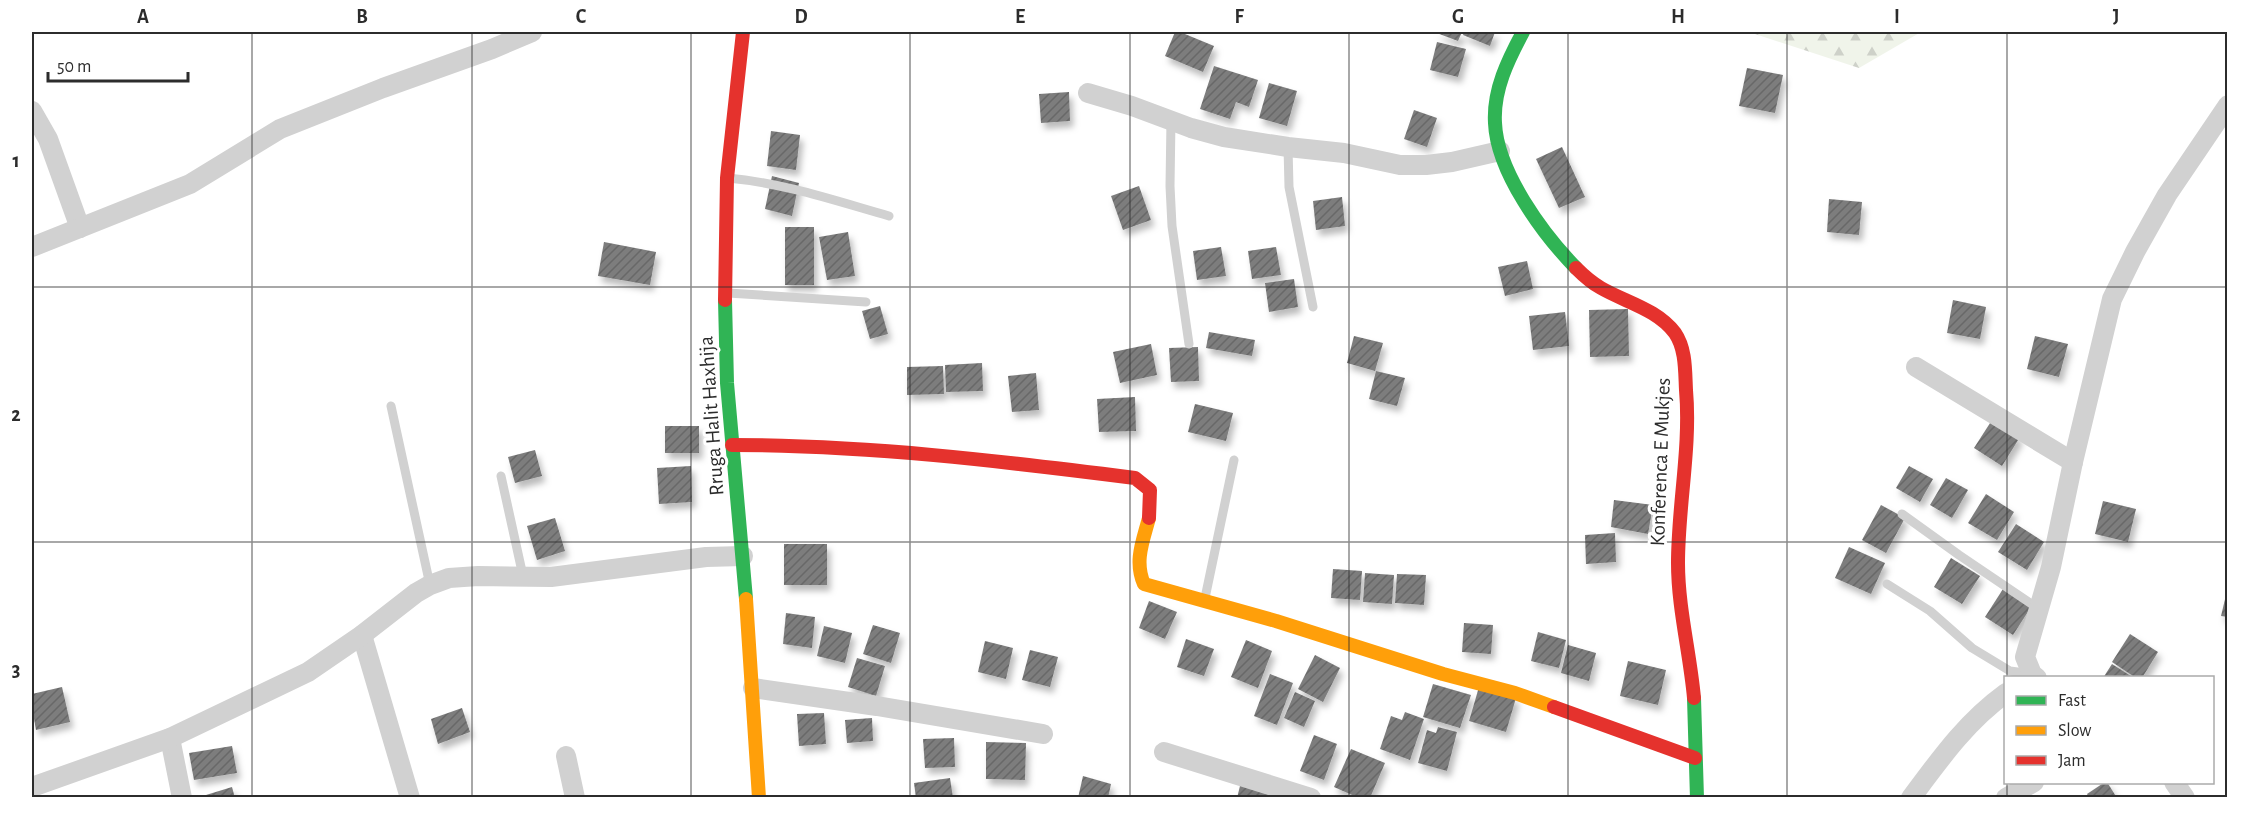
<svg xmlns="http://www.w3.org/2000/svg" width="2259" height="829" viewBox="0 0 2259 829" font-family="'Alegreya Sans',sans-serif">
<style>
.forest{fill:url(#forest-firs)}
.building{fill:url(#building-hatch);filter:url(#shadow)}
.lines{fill:none;stroke-linecap:round;stroke-linejoin:round}
.lane{stroke:#d1d1d1;stroke-width:9}
.street{stroke:#d1d1d1;stroke-width:20}
.fast{stroke:#30b455;stroke-width:14}
.slow{stroke:#ff9f0a;stroke-width:14}
.jam{stroke:#e5322d;stroke-width:14}
.grid{fill:none;stroke:#2c2c2c;stroke-width:1.5;stroke-opacity:0.55}
.labels{text-anchor:middle;stroke-width:6;stroke-linejoin:round;paint-order:stroke}
.street-label{font-size:21px;fill:#2c2c2c;stroke:#fff}
.neatline{fill:none;stroke:#2c2c2c;stroke-width:2}
.grid-label{font-size:20px;text-anchor:middle;font-weight:bold;fill:#2c2c2c}
</style>
<defs>
<pattern id="forest-firs" width="22" height="20" patternUnits="userSpaceOnUse" patternTransform="scale(1.5)"><rect width="22" height="20" fill="#f0f4ea"/><path d="M5 1l3.5 6h-7zM16 11l3.5 6h-7z" fill="#ced1c9"/></pattern>
<pattern id="building-hatch" width="6" height="6" patternUnits="userSpaceOnUse" patternTransform="scale(1.5)"><rect width="6" height="6" fill="#7d7d7d"/><path d="M-1 1l2-2M0 6l6-6M5 7l2-2" fill="none" stroke="#676767"/></pattern>
<filter id="shadow"><feDropShadow dx="3.5" dy="6" stdDeviation="3" flood-color="#0004"/></filter>
</defs>
<rect width="100%" height="100%" fill="#fff"/>
<path class="forest" d="M1749 32H1921L1859 68Z"/>
<g class="building">
<path d="M1175 32H1180L1214 46 1203 72 1165 56Z"/>
<path d="M1434 32H1462L1458 41Z"/>
<path d="M1464 32H1495L1490 46 1463 35Z"/>
<path d="M1437 42 1466 49 1458 77 1430 70Z"/>
<path d="M1214 66 1258 80 1249 107 1236 102 1230 119 1200 109Z"/>
<path d="M1747 68 1783 75 1775 113 1739 106Z"/>
<path d="M1269 83 1297 91 1287 126 1259 118Z"/>
<path d="M1069 92 1070 121 1041 123 1039 94Z"/>
<path d="M1414 110 1437 118 1427 147 1404 139Z"/>
<path d="M771 131 800 135 796 170 767 166Z"/>
<path d="M1562 147 1585 197 1559 208 1536 159Z"/>
<path d="M772 176 799 183 792 216 765 209Z"/>
<path d="M1139 186 1151 220 1123 230 1111 196Z"/>
<path d="M1342 197 1345 226 1316 230 1313 201Z"/>
<path d="M1829 199 1862 202 1859 235 1827 232Z"/>
<rect x="785" y="227" width="29" height="58"/>
<path d="M848 232 855 276 827 280 819 237Z"/>
<path d="M604 242 656 252 650 285 598 276Z"/>
<path d="M1221 247 1226 276 1197 280 1193 251Z"/>
<path d="M1276 247 1281 275 1252 279 1248 251Z"/>
<path d="M1527 261 1533 289 1505 296 1498 267Z"/>
<path d="M1294 279 1298 307 1269 312 1265 283Z"/>
<path d="M1953 300 1986 307 1980 339 1947 333Z"/>
<path d="M880 306 888 334 870 339 862 311Z"/>
<path d="M1628 309 1629 356 1590 357 1589 310Z"/>
<path d="M1565 312 1569 346 1533 350 1529 316Z"/>
<path d="M1209 332 1255 340 1252 356 1206 348Z"/>
<path d="M1354 336 1383 343 1375 371 1347 363Z"/>
<path d="M2035 336 2068 344 2059 377 2027 369Z"/>
<path d="M1151 344 1157 375 1120 383 1113 352Z"/>
<path d="M1198 347 1199 381 1171 382 1169 348Z"/>
<path d="M982 363 983 391 946 392 945 365Z"/>
<path d="M943 366 944 394 907 395V367Z"/>
<path d="M1376 371 1405 378 1397 406 1369 399Z"/>
<path d="M1036 373 1039 410 1012 412 1008 376Z"/>
<path d="M1135 397 1136 431 1099 432 1097 399Z"/>
<path d="M1195 404 1233 413 1226 441 1188 432Z"/>
<path d="M1992 420 2020 437 2002 466 1974 448Z"/>
<rect x="665" y="426" width="34" height="27"/>
<path d="M535 450 542 476 515 483 508 457Z"/>
<path d="M691 466 692 502 659 504 657 468Z"/>
<path d="M1909 466 1933 479 1920 502 1896 488Z"/>
<path d="M1946 478 1968 490 1952 518 1930 505Z"/>
<path d="M1986 494 2014 512 1997 540 1968 523Z"/>
<path d="M1614 500 1653 505 1648 534 1611 527Z"/>
<path d="M2103 501 2136 509 2128 542 2095 534Z"/>
<path d="M1881 505 1905 518 1886 553 1862 540Z"/>
<path d="M555 518 565 551 537 560 527 526Z"/>
<path d="M2016 524 2044 542 2027 570 1998 552Z"/>
<path d="M1615 533 1616 562 1586 564 1585 535Z"/>
<rect x="784" y="544" width="43" height="41"/>
<path d="M1849 547 1885 563 1871 594 1835 578Z"/>
<path d="M1951 558 1980 576 1962 604 1934 587Z"/>
<path d="M1333 569 1362 571 1360 600 1331 598Z"/>
<path d="M1365 573 1394 575 1392 604 1363 602Z"/>
<path d="M1397 574 1426 575 1424 605 1395 603Z"/>
<path d="M2003 589 2031 607 2013 635 1985 617Z"/>
<path d="M2227 591H2228V617L2221 616Z"/>
<path d="M1149 601 1177 612 1165 639 1139 628Z"/>
<path d="M786 613 815 617 812 648 783 644Z"/>
<path d="M1464 623 1493 625 1491 654 1462 652Z"/>
<path d="M873 625 900 633 891 663 863 654Z"/>
<path d="M824 626 852 633 845 663 817 656Z"/>
<path d="M1538 632 1566 640 1559 668 1531 661Z"/>
<path d="M2130 634 2158 652 2142 678H2136L2112 662Z"/>
<path d="M1186 639 1214 649 1204 676 1177 667Z"/>
<path d="M1246 640 1272 651 1258 688 1231 677Z"/>
<path d="M985 641 1013 648 1006 679 978 672Z"/>
<path d="M1568 645 1596 653 1589 681 1561 673Z"/>
<path d="M1030 650 1058 657 1050 687 1022 680Z"/>
<path d="M1315 655 1340 668 1323 702 1298 689Z"/>
<path d="M857 658 885 666 876 696 848 687Z"/>
<path d="M1628 661 1666 670 1658 705 1620 696Z"/>
<path d="M2112 664 2134 678H2103Z"/>
<path d="M1270 674 1293 683 1277 725 1254 716Z"/>
<path d="M1433 684 1471 695 1460 728 1423 717Z"/>
<path d="M62 687 70 722 36 730 32 708V694Z"/>
<path d="M1479 687 1516 698 1506 732 1469 721Z"/>
<path d="M1295 692 1315 701 1304 727 1284 718Z"/>
<path d="M462 708 470 732 438 744 431 719Z"/>
<path d="M1405 712 1424 719 1410 760 1380 749 1391 716 1402 720Z"/>
<path d="M824 713 826 744 799 746 797 714Z"/>
<path d="M872 718 873 741 847 743 845 720Z"/>
<path d="M1438 727 1457 732 1447 771 1418 763 1427 730 1436 733Z"/>
<path d="M1314 735 1337 744 1324 780 1300 771Z"/>
<path d="M954 738 955 767 925 768 923 739Z"/>
<path d="M986 742 1026 743 1025 780 986 779Z"/>
<path d="M232 746 237 773 194 780 189 753Z"/>
<path d="M1351 749 1385 763 1370 798H1359L1334 787Z"/>
<path d="M1083 776 1111 784 1108 798H1078Z"/>
<path d="M950 778 953 798H916L914 783Z"/>
<path d="M1242 778 1277 798H1237Z"/>
<path d="M2105 782H2107L2117 798H2089L2087 794Z"/>
<path d="M232 787 235 798H207L206 795Z"/>
</g>
<g class="lines">
<g class="lane">
<path d="M1171 120 1170 186 1172 226 1189 344"/>
<path d="M1288 147 1289 187 1313 307"/>
<path d="M728 178C784 183 836 201 889 216"/>
<path d="M728 293 866 302"/>
<path d="M391 406 430 585"/>
<path d="M501 476 523 576"/>
<path d="M1902 514 1959 555 2039 609"/>
<path d="M1887 584 1930 611 1972 648 2010 671 2032 674"/>
<path d="M1205 598 1234 460"/>
</g>
<g class="street">
<path d="M1088 93 1132 106 1191 128 1224 137 1288 147 1344 153 1400 165H1426L1452 162 1500 151"/>
<path d="M32 111 48 139 80 228"/>
<path d="M32 247 190 184 280 129 383 88 492 49 532 32"/>
<path d="M1916 367 2073 462"/>
<path d="M362 635 410 798"/>
<path d="M2037 678 2032 674 2025 657 2051 567 2073 462 2112 299 2135 252 2167 195 2228 105"/>
<path d="M753 688 877 706 1043 734"/>
<path d="M170 738 182 798"/>
<path d="M1164 752 1311 798"/>
<path d="M566 756 575 798"/>
<path d="M2174 782 2185 798"/>
<path d="M32 787 170 738 308 672 362 635 416 593 430 585 449 578 478 576 551 577 706 557 743 556"/>
<path d="M1911 798C1940 759 1966 722 2006 693"/>
<path d="M2006 798 2034 782"/>
</g>
<g class="fast">
<path d="M1523 32C1508 60 1493 90 1495 123 1497 172 1543 234 1576 268"/>
<path d="M725 300 727 383 746 599"/>
<path d="M1694 698 1697 798"/>
</g>
<g class="slow">
<path d="M1149 518C1143 541 1134 561 1144 584L1276 621 1443 674 1515 693 1554 707"/>
<path d="M746 599 759 798"/>
</g>
<g class="jam">
<path d="M1576 268C1584 276 1592 283 1601 288 1625 302 1657 309 1675 333 1686 349 1685 371 1686 390 1691 447 1678 505 1678 563 1678 608 1690 653 1694 698"/>
<path d="M725 300 727 178 743 32"/>
<path d="M732 445C867 445 1001 461 1135 478L1150 490 1149 518"/>
<path d="M1554 707 1695 758"/>
</g>
</g>
<path class="grid" d="M252 32V798M472 32V798M691 32V798M910 32V798M1130 32V798M1349 32V798M1568 32V798M1787 32V798M2007 32V678M32 287H2228M32 542H2228M2007 782V798"/>
<g class="labels">
<g class="street-label">
<text transform="translate(711 416) rotate(-94)" y="7">Rruga Halit Haxhija</text>
<text transform="translate(1660 462) rotate(-88)" y="7">Konferenca E Mukjes</text>
</g>
</g>
<rect width="2259" height="829" fill="none" stroke="#ffffff" stroke-width="66"/>
<rect x="2004" y="676" width="210" height="108" fill="#ffffff" stroke="#ababab" stroke-width="1.5"/>
<rect x="2016" y="696" width="30" height="9" fill="#30b455" stroke="#ababab" stroke-width="1.5"/>
<text x="2058" y="706" font-size="18" fill="#2c2c2c">Fast</text>
<rect x="2016" y="726" width="30" height="9" fill="#ff9f0a" stroke="#ababab" stroke-width="1.5"/>
<text x="2058" y="736" font-size="18" fill="#2c2c2c">Slow</text>
<rect x="2016" y="756" width="30" height="9" fill="#e5322d" stroke="#ababab" stroke-width="1.5"/>
<text x="2058" y="766" font-size="18" fill="#2c2c2c">Jam</text>
<path d="M48 72v9h140v-9" fill="none" stroke="#2c2c2c" stroke-width="3"/>
<text x="57" y="72" font-size="18" fill="#2c2c2c" stroke="#ffffff" stroke-width="4.5" paint-order="stroke">50 m</text>
<rect x="33" y="33" width="2193" height="763" class="neatline"/>
<g class="grid-label">
<text x="143" y="23">A</text>
<text x="362" y="23">B</text>
<text x="581" y="23">C</text>
<text x="801" y="23">D</text>
<text x="1020" y="23">E</text>
<text x="1239" y="23">F</text>
<text x="1458" y="23">G</text>
<text x="1678" y="23">H</text>
<text x="1897" y="23">I</text>
<text x="2116" y="23">J</text>
<text x="16" y="167">1</text>
<text x="16" y="421">2</text>
<text x="16" y="676">3</text>
</g>
</svg>
